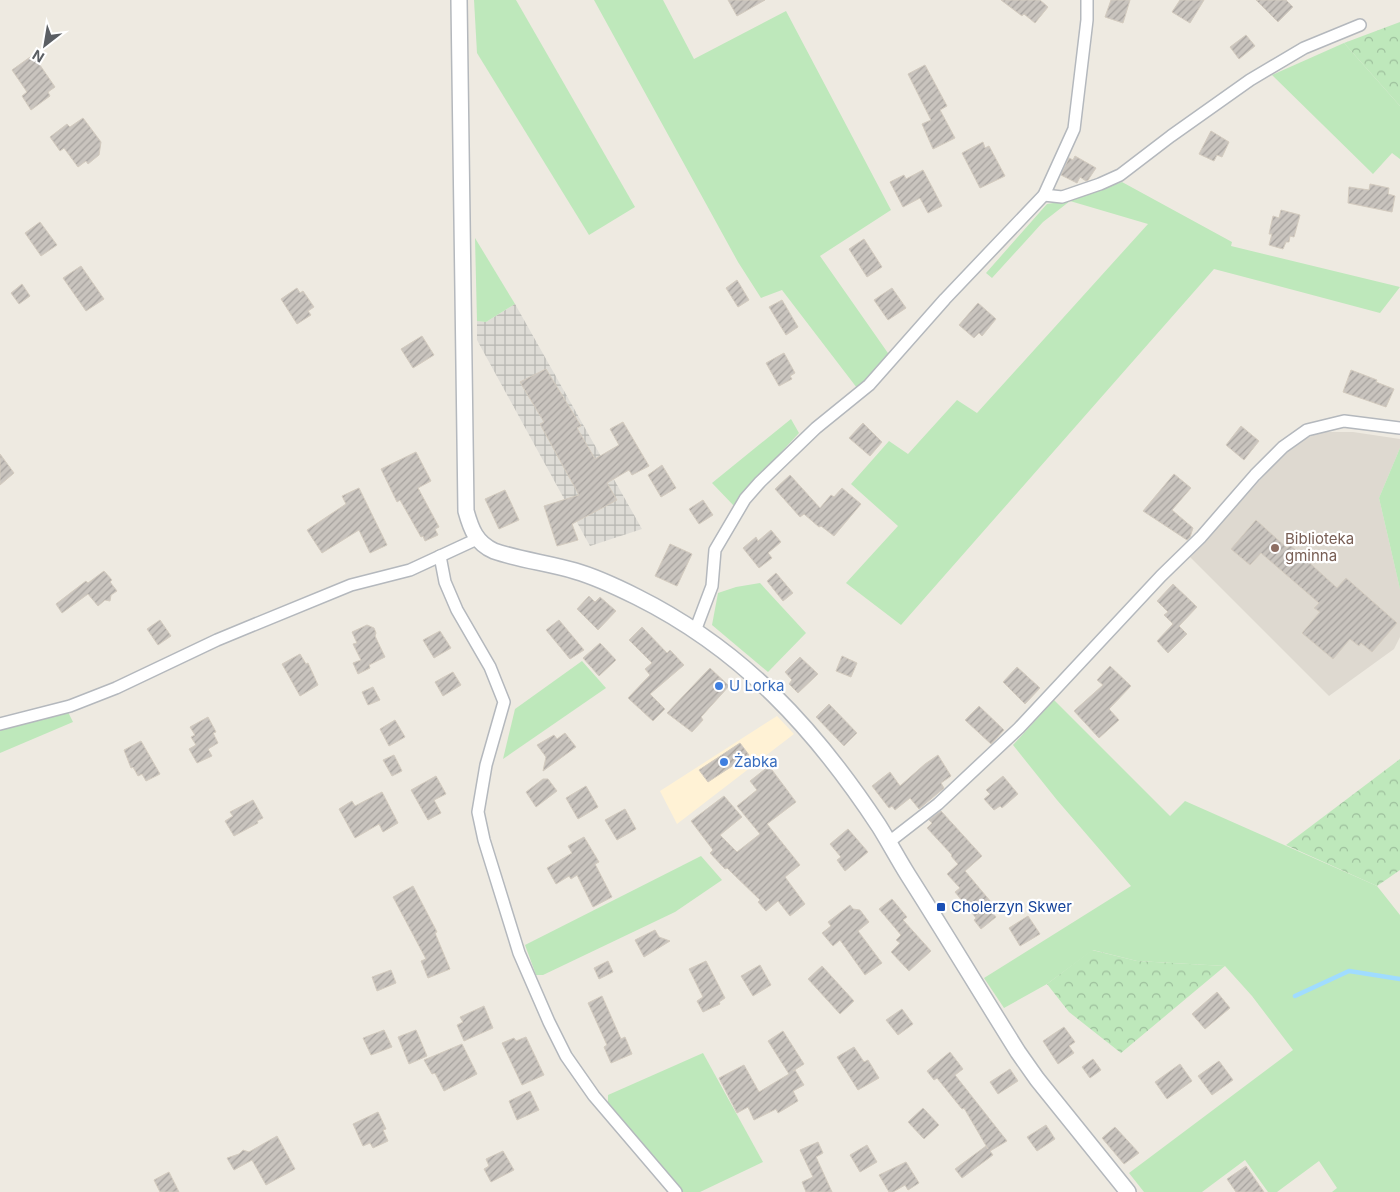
<svg xmlns="http://www.w3.org/2000/svg" width="1400" height="1192" viewBox="0 0 1400 1192" font-family="Inter,sans-serif">
<style>
.commercial{fill:#fff2d5}
.industrial{fill:url(#industrial-grid)}
.education{fill:#ded9d0}
.green{fill:#bee8bb}
.forest{fill:url(#forest-crowns)}
.lines{fill:none;stroke-linecap:round;stroke-linejoin:round}
.stream{stroke:#a0dcff;stroke-width:4.5}
.building{fill:url(#building-hatch);stroke:#d3cbbf}
.minor-casing{stroke:#b4b8bd;stroke-width:14}
.tertiary-casing{stroke:#b4b8bd;stroke-width:18}
.minor{stroke:#fff;stroke-width:11}
.tertiary{stroke:#fff;stroke-width:15}
.education-dot{fill:#8d6e63;stroke:#fff;stroke-width:2}
.shop-dot{fill:#3f7fe0;stroke:#fff;stroke-width:2}
.transit-dot{fill:#1a4fb4;stroke:#fff;stroke-width:2}
.labels{text-anchor:middle;stroke-width:4.5;stroke-linejoin:round;paint-order:stroke}
.education-label{font-size:15px;fill:#785e54;stroke:#fff;text-anchor:start}
.shop-label{font-size:15px;fill:#366cbe;stroke:#fff;text-anchor:start}
.transit-label{font-size:15px;fill:#164399;stroke:#fff;text-anchor:start}
</style>
<defs>
<pattern id="industrial-grid" width="8" height="8" patternUnits="userSpaceOnUse" patternTransform="scale(1.25)"><rect width="8" height="8" fill="#dedcd6"/><path d="M0 4h8M4 0v8" fill="none" stroke="#b7b6b1"/></pattern>
<pattern id="forest-crowns" width="20" height="18" patternUnits="userSpaceOnUse" patternTransform="scale(1.25)"><rect width="20" height="18" fill="#bee8bb"/><path d="M2 6a3 3 0 1 1 6 0M12 15a3 3 0 1 1 6 0" fill="none" stroke="#9dbf9c"/></pattern>
<pattern id="building-hatch" width="6" height="6" patternUnits="userSpaceOnUse" patternTransform="scale(1.25)"><rect width="6" height="6" fill="#c9c4be"/><path d="M-1 1l2-2M0 6l6-6M5 7l2-2" fill="none" stroke="#a6a29e"/></pattern>
</defs>
<rect width="100%" height="100%" fill="#eeeae1"/>
<path class="commercial" d="M777 716 794 734 677 824 660 791Z"/>
<path class="industrial" d="M515 304 642 529 590 546 477 340V321L486 322Z"/>
<path class="education" d="M1319 432H1353L1400 439V448L1379 498 1400 589V637L1394 649 1329 696 1190 557 1290 447Z"/>
<g class="green">
<path d="M474 0H516L635 207 589 235 477 53Z"/>
<path d="M594 0H663L694 59 786 11 891 210 820 256 890 356 857 388 782 290 761 298 738 262Z"/>
<path d="M1344 43 1400 106V159L1392 153 1373 174 1272 75Z"/>
<path d="M1122 182 1232 242 1231 246 1400 287 1380 313 1214 269 901 625 846 583 898 526 851 484 889 441 908 454 957 400 977 413 1148 224 1070 201 1043 222 992 278 986 273 1047 204 1070 200Z"/>
<path d="M475 238 515 304 486 322 477 321Z"/>
<path d="M791 419 799 433 750 486 735 507 712 483Z"/>
<path d="M1400 448V589L1379 498Z"/>
<path d="M760 583 806 633 768 672 712 625 718 593 736 587Z"/>
<path d="M582 661 606 688 503 759 515 709Z"/>
<path d="M1054 700 1170 816 1185 801 1377 886 1400 915V1192H1332L1337 1188 1319 1161 1277 1192H1268L1245 1160 1202 1192H1144L1129 1173 1293 1050 1252 996 1225 966 1137 961 1093 950 1047 984 1004 1008 984 978 1131 886 1057 800 1013 745Z"/>
<path d="M67 710 73 722 0 753V729Z"/>
<path d="M701 856 722 880 675 912 543 975H536L525 945Z"/>
<path d="M703 1053 763 1162 700 1192H682L608 1103V1095Z"/>
</g>
<g class="forest">
<path d="M1400 22V106L1344 43Z"/>
<path d="M1400 759V870L1377 886 1286 845Z"/>
<path d="M1092 950 1137 961 1225 966 1121 1053 1069 1012 1047 984Z"/>
</g>
<g class="lines">
<path class="stream" d="M1295 996 1349 971 1400 979"/>
</g>
<g class="building">
<path d="M728 0H765L737 16Z"/>
<path d="M1001 0H1040L1048 7 1035 23 1024 14 1022 16Z"/>
<path d="M1111 0H1130L1123 23 1105 17Z"/>
<path d="M1180 0H1204L1190 23 1172 12Z"/>
<path d="M1256 0H1286L1293 7 1278 22Z"/>
<path d="M1246 35 1255 46 1239 59 1230 47Z"/>
<path d="M33 55 55 87 48 92 50 96 31 110 22 96 27 92 12 70Z"/>
<path d="M925 65 947 106 940 110 955 138 933 149 922 124 931 120 908 74Z"/>
<path d="M83 118 101 142 99 155 88 164 86 161 78 167 64 148 60 151 50 137 67 124 70 127Z"/>
<path d="M1211 131 1229 142 1222 157 1217 155 1214 161 1199 154Z"/>
<path d="M983 142 985 148 989 146 1005 176 980 188 962 153Z"/>
<path d="M1075 156 1096 168 1088 180 1086 181 1080 177 1077 183 1061 175 1069 158 1073 160Z"/>
<path d="M923 170 942 206 928 213 920 198 903 207 890 182 904 175 906 179Z"/>
<path d="M1370 184 1389 188 1388 194 1395 196 1392 212 1348 203 1349 187 1369 190Z"/>
<path d="M1281 210 1300 215 1294 237 1290 236 1289 242H1286L1283 249 1269 245 1272 234H1269L1273 216 1279 218Z"/>
<path d="M40 222 57 245 41 256 25 233Z"/>
<path d="M864 239 882 267 867 277 849 249Z"/>
<path d="M81 266 104 299 86 311 63 278Z"/>
<path d="M737 280 749 300 738 307 726 288Z"/>
<path d="M22 284 30 296 19 304 11 293Z"/>
<path d="M297 288 300 293 303 291 314 307 308 311 311 315 297 324 281 299Z"/>
<path d="M892 288 906 308 888 320 874 300Z"/>
<path d="M782 300 798 327 786 335 769 307Z"/>
<path d="M978 303 996 319 982 336 979 333 974 338 959 325Z"/>
<path d="M422 336 434 355 413 368 401 349Z"/>
<path d="M784 353 795 373 790 376 792 379 779 386 766 363Z"/>
<path d="M546 369 581 426 577 428 595 459 619 445 610 429 623 422 649 466 632 475 629 470 607 483 617 500 572 524 578 540 557 546 544 506 579 495 540 424 544 422 520 382Z"/>
<path d="M1351 370 1377 380 1376 382 1394 389 1386 407 1343 392Z"/>
<path d="M863 423 882 442 870 456 849 438Z"/>
<path d="M1241 426 1259 441 1244 460 1226 445Z"/>
<path d="M416 452 431 481 418 488 439 527 435 529 438 535 425 541 423 536 421 537 400 500 397 502 381 469Z"/>
<path d="M0 454 14 473 0 485Z"/>
<path d="M662 465 676 488 661 497 648 475Z"/>
<path d="M1174 474 1191 488 1172 510 1193 528 1190 537 1187 540 1143 511Z"/>
<path d="M790 475 820 508 831 495 834 497 842 488 861 504 834 536 821 526 819 527 804 514 800 517 775 489Z"/>
<path d="M359 488 387 545 370 553 359 530 322 553 307 530 346 504 342 496Z"/>
<path d="M505 490 519 520 499 529 485 499Z"/>
<path d="M703 500 713 515 699 524 689 509Z"/>
<path d="M1256 520 1287 548 1290 545 1337 588 1346 578 1397 623 1372 652 1361 643 1359 646 1350 639 1333 659 1302 633 1320 612 1314 608 1319 603 1261 553 1250 565 1231 549Z"/>
<path d="M771 530 781 542 768 553 772 558 759 568 743 548 756 537 758 541Z"/>
<path d="M670 544 692 554 677 586 655 576Z"/>
<path d="M104 571 112 580 110 582 117 591 111 595 110 601 105 600 98 606 88 594 62 613 56 604 86 581 88 583Z"/>
<path d="M776 573 793 593 783 601 767 581Z"/>
<path d="M1173 584 1197 607 1179 626 1187 634 1168 653 1157 641 1173 624 1164 615 1168 612 1157 601Z"/>
<path d="M589 596 595 602 600 597 616 611 598 630 577 609Z"/>
<path d="M160 620 171 636 158 645 147 629Z"/>
<path d="M559 620 584 650 570 659 546 630Z"/>
<path d="M367 625 374 628 376 633 375 636 385 657 369 665 370 668 358 674 353 663 361 660 353 644 357 643 352 632Z"/>
<path d="M642 627 667 653 670 650 684 665 650 694 665 709 653 721 628 698 650 675 645 669 652 663 629 640Z"/>
<path d="M440 631 451 648 434 658 423 640Z"/>
<path d="M600 643 616 660 599 676 583 658Z"/>
<path d="M300 654 306 664 308 663 318 685 300 696 282 664Z"/>
<path d="M842 656 857 663 851 677 836 671Z"/>
<path d="M800 657 818 674 798 693 789 684 792 680 785 672Z"/>
<path d="M1110 666 1131 686 1109 709 1119 720 1099 738 1074 711 1103 685 1097 680Z"/>
<path d="M1017 667 1040 688 1025 704 1003 682Z"/>
<path d="M710 668 729 686 701 717 703 720 692 732 667 713Z"/>
<path d="M453 672 461 685 443 696 435 682Z"/>
<path d="M373 687 380 700 368 705 362 692Z"/>
<path d="M829 704 857 733 844 746 816 717Z"/>
<path d="M979 706 1004 730 991 744 965 720Z"/>
<path d="M208 717 216 732 213 733 218 743 208 749 212 756 197 763 189 749 196 745 191 737 195 735 190 727Z"/>
<path d="M395 720 405 737 389 746 380 729Z"/>
<path d="M565 733 576 747 543 771 546 757 537 745 554 735 557 739Z"/>
<path d="M141 741 160 774 146 781 142 774 138 776 133 767 131 768 124 750Z"/>
<path d="M740 743 749 755 708 782 699 770Z"/>
<path d="M394 755 402 771 392 776 383 760Z"/>
<path d="M938 755 951 776 941 783 944 788 919 809 910 798 895 810 892 806 889 808 872 786 890 772 900 786 925 764Z"/>
<path d="M769 766 796 802 767 824 800 865 785 877 805 904 790 916 778 901 766 911 758 902 760 900 727 868 725 869 710 853 713 850 691 821 724 796 742 817 720 835 737 852 760 834 737 806 757 790 750 781Z"/>
<path d="M436 776 446 794 434 800 441 813 428 820 411 790Z"/>
<path d="M1003 776 1018 794 1002 808 1000 806 994 810 984 799 990 794 986 790Z"/>
<path d="M543 779H548L557 791 536 807 526 792Z"/>
<path d="M586 786 598 807 578 819 566 798Z"/>
<path d="M382 792 398 823 383 832 379 824 355 838 339 809 352 801 355 806Z"/>
<path d="M253 800 263 818 257 821 258 823 234 836 225 821 233 816 230 812Z"/>
<path d="M625 809 636 829 617 840 605 820Z"/>
<path d="M941 811 982 856 965 871 991 902 987 906 996 917 981 929 974 920 976 918 955 892 960 888 947 874 958 864 951 856 952 855 927 828 932 823 929 820Z"/>
<path d="M848 829 868 852 845 871 837 860 841 857 830 844Z"/>
<path d="M584 837 599 862 595 864 612 897 593 907 577 875 571 879 569 876 556 884 547 868 572 853 568 846Z"/>
<path d="M413 886 437 932 435 933 450 969 428 978 421 961 426 959 393 897Z"/>
<path d="M892 899 907 917 903 920 931 951 909 971 891 952 900 943 896 940 901 935 879 909Z"/>
<path d="M850 905 853 909 860 910 869 922 858 931 882 963 865 975 840 940 833 946 822 933 831 926 828 922Z"/>
<path d="M1028 916 1040 934 1020 946 1009 928Z"/>
<path d="M655 930 659 937 670 941 644 957 635 940Z"/>
<path d="M608 961 613 972 599 979 594 968Z"/>
<path d="M706 961 725 998 719 1002 720 1004 703 1012 697 1001 703 997 689 969Z"/>
<path d="M760 965 771 985 753 996 741 976Z"/>
<path d="M822 966 854 1001 840 1014 808 979Z"/>
<path d="M391 970 396 983 377 991 372 977Z"/>
<path d="M1217 992 1230 1008 1205 1029 1192 1014Z"/>
<path d="M602 996 621 1039 625 1037 632 1054 611 1063 604 1047 607 1045 588 1003Z"/>
<path d="M484 1006 493 1028 464 1041 457 1025 463 1022 460 1017Z"/>
<path d="M902 1009 913 1024 898 1035 886 1020Z"/>
<path d="M1064 1027 1075 1042 1069 1046 1074 1053 1058 1064 1043 1041Z"/>
<path d="M384 1030 392 1047 371 1055 363 1038Z"/>
<path d="M416 1030 427 1056 409 1064 398 1037Z"/>
<path d="M783 1031 804 1064 793 1071 795 1070 804 1085 793 1091 798 1101 778 1113 776 1109 754 1120 748 1107 737 1113 719 1078 744 1065 759 1092 789 1074 768 1041Z"/>
<path d="M526 1037 544 1075 522 1085 502 1043 514 1038 516 1041Z"/>
<path d="M462 1044 477 1074 444 1091 435 1073 432 1074 424 1060Z"/>
<path d="M854 1047 864 1062 868 1060 879 1078 858 1090 837 1057Z"/>
<path d="M950 1052 963 1069 955 1075 1007 1141 990 1151 993 1155 962 1178 955 1169 986 1146 988 1149 964 1108 962 1109 937 1078 934 1080 927 1071Z"/>
<path d="M1093 1059 1101 1070 1090 1078 1082 1067Z"/>
<path d="M1219 1061 1233 1080 1212 1095 1198 1076Z"/>
<path d="M1180 1064 1192 1081 1167 1099 1155 1082Z"/>
<path d="M1010 1069 1018 1081 998 1094 990 1082Z"/>
<path d="M530 1091 539 1110 517 1120 509 1101Z"/>
<path d="M923 1108 939 1125 924 1139 908 1122Z"/>
<path d="M378 1112 386 1129 383 1130 388 1141 373 1148 370 1143 363 1146 353 1124Z"/>
<path d="M1046 1125 1055 1139 1037 1151 1027 1137Z"/>
<path d="M1115 1127 1139 1153 1124 1164 1102 1138Z"/>
<path d="M277 1136 295 1169 266 1185 252 1160 234 1170 227 1158 239 1154 243 1150 249 1152Z"/>
<path d="M818 1142 823 1153 816 1157 832 1192H806L802 1182 813 1177 800 1150Z"/>
<path d="M867 1145 877 1162 860 1172 850 1155Z"/>
<path d="M503 1151 514 1170 491 1182 484 1169 489 1166 486 1159Z"/>
<path d="M906 1162 919 1183 908 1190 905 1185 893 1192H889L879 1175Z"/>
<path d="M1246 1166 1264 1192H1236L1227 1179Z"/>
<path d="M169 1172 179 1192H160L154 1180Z"/>
</g>
<g class="lines">
<g class="minor-casing">
<g id="minor">
<path d="M1044 195 1062 197 1100 184 1120 175 1171 136 1250 80 1304 48 1360 25"/>
<path d="M440 556 445 582 457 610 490 667 504 702 486 765 478 812 484 840 519 953 549 1022 566 1056 594 1096 676 1192"/>
<path d="M695 631 712 586 715 550 745 499 760 482 816 428 869 385 945 299 1044 195 1074 129 1087 20V0"/>
<path d="M0 724 70 706 116 688 217 640 246 628 351 585 410 570 477 539"/>
<path d="M889 842 938 804 1019 728 1161 576 1201 537 1255 475 1283 447 1307 430 1344 421 1400 428"/>
</g>
</g>
<g class="tertiary-casing">
<path id="tertiary" d="M459 0 466 511C471 529 476 543 494 551 520 560 548 563 575 571 596 577 617 587 637 597 743 650 815 729 879 826 889 842 898 859 908 875 945 933 981 993 1018 1052L1037 1079 1128 1192"/>
</g>
<use href="#minor" class="minor"/>
<use href="#tertiary" class="tertiary"/>
</g>
<circle class="education-dot" cx="1275" cy="548" r="5"/>
<g class="shop-dot">
<circle cx="719" cy="686" r="5"/>
<circle cx="724" cy="762" r="5"/>
</g>
<rect class="transit-dot" x="936" y="902" width="10" height="10" rx="2.5"/>
<g class="labels">
<g class="education-label">
<text x="1285" y="544">Biblioteka<tspan x="1285" dy="17">gminna</tspan></text>
</g>
<g class="shop-label">
<text x="729" y="691">U Lorka</text>
<text x="734" y="767">Żabka</text>
</g>
<g class="transit-label">
<text x="951" y="912">Cholerzyn Skwer</text>
</g>
</g>
<g transform="translate(45 45) rotate(211)" stroke="#ffffff" stroke-width="4" paint-order="stroke">
<path d="M0-4L9 19L0 12L-9 19Z" fill="#5a5e63"/>
<text y="-8" font-size="14" font-weight="bold" text-anchor="middle" fill="#5a5e63">N</text>
</g>
</svg>
